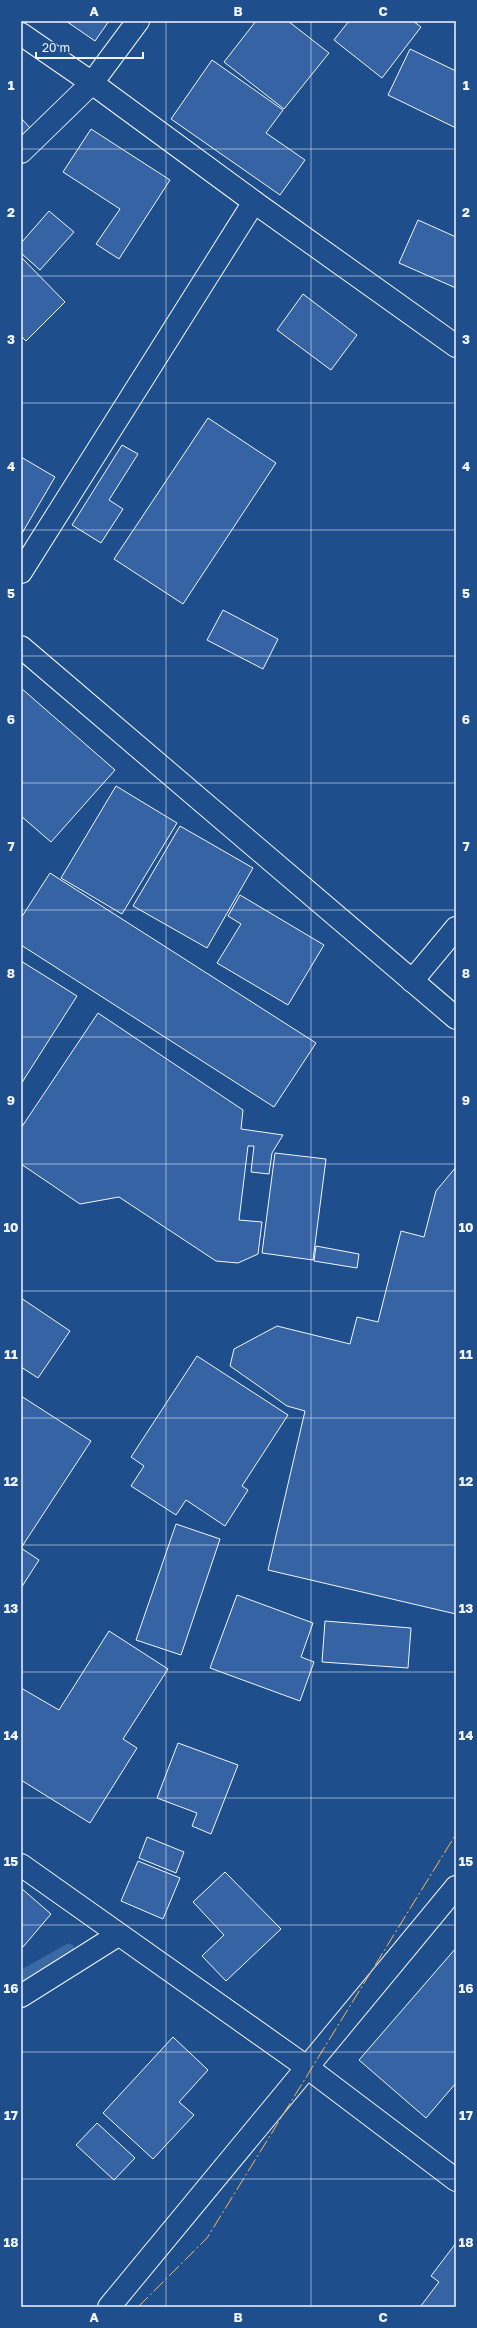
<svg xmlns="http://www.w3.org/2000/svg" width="477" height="2328" viewBox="0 0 477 2328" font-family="'Golos Text',sans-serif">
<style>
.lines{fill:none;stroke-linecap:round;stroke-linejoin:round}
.stream{stroke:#3b69a3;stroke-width:11}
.building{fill:#3563a3;stroke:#f2f6ff}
.minor-casing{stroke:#f2f6ff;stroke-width:24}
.minor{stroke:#1f4e8c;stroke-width:22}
.power{stroke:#ffb74d;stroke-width:1;stroke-dasharray:14 3 2 3;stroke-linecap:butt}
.grid{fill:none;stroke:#f2f6ff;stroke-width:1;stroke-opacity:0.55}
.neatline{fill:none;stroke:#f2f6ff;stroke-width:1.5}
.grid-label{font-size:13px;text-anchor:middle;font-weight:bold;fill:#f2f6ff}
</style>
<rect width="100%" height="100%" fill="#1f4e8c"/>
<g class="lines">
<path class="stream" d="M21 1976 69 1949"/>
</g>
<g class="building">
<path d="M66 21H109L95 41Z"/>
<path d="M256 21H288L329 53 284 109 224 62Z"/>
<path d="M349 21H413L421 27 382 78 334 40Z"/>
<path d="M410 49 456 71V128L388 95Z"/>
<path d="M212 60 283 110 266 133 305 160 280 195 171 119Z"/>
<path d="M21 118 32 130 21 140Z"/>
<path d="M91 129 170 180 119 259 96 244 120 209 63 172Z"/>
<path d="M49 211 74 232 40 270 21 253V243Z"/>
<path d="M418 220 456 237V288L399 263Z"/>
<path d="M21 257 65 302 26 341 21 336Z"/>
<path d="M303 294 357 335 331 370 277 330Z"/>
<path d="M208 418 276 463 183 604 114 559Z"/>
<path d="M122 445 138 454 109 500 123 509 101 543 72 525Z"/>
<path d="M21 457 55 477 21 535Z"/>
<path d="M223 610 278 639 263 669 207 640Z"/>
<path d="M21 688 115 770 51 842 21 816Z"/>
<path d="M116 786 177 823 122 914 61 878Z"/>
<path d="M180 826 253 868 207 948 133 906Z"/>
<path d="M50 873 316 1043 274 1107 21 945V918Z"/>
<path d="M240 895 324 945 288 1005 217 963 241 924 228 916Z"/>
<path d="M21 961 77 996 21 1084Z"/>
<path d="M98 1013 243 1110 241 1129 283 1135 272 1153 269 1174 251 1172 254 1146H248L239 1220 262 1222 258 1254 238 1263 216 1261 119 1197 80 1204 21 1164V1128Z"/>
<path d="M275 1153 326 1159 313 1260 262 1253Z"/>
<path d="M456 1167V1614L268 1570 305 1411 287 1406 230 1366 234 1349 277 1326 350 1344 357 1317 378 1322 401 1231 424 1237 436 1191Z"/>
<path d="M316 1246 359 1254 357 1268 314 1261Z"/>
<path d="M21 1298 70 1331 38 1378 21 1367Z"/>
<path d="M197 1356 288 1415 242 1486 248 1490 225 1526 186 1500 176 1515 131 1486 144 1466 131 1457Z"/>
<path d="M21 1396 91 1441 21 1548 39 1560 21 1588Z"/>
<path d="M176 1524 220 1539 181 1655 136 1640Z"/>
<path d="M237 1595 313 1623 301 1657 314 1662 300 1701 210 1668Z"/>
<path d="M325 1621 411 1628 408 1668 322 1662Z"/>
<path d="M109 1631 168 1669 123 1739 137 1748 90 1823 21 1780V1688L59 1710Z"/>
<path d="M178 1743 238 1765 211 1834 192 1826 197 1813 157 1798Z"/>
<path d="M147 1837 184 1852 176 1873 139 1858Z"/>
<path d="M138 1861 180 1878 163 1919 121 1901Z"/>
<path d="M225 1872 281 1929 226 1981 202 1956 224 1935 193 1902Z"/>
<path d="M21 1888 51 1914 23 1947 21 1946Z"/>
<path d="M456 1948V2083L426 2118 359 2060Z"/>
<path d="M173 2037 208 2070 179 2102 194 2115 153 2159 103 2113Z"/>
<path d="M97 2123 135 2158 114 2180 76 2145Z"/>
<path d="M456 2243V2307H420L439 2282 431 2276Z"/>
</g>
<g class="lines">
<g class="minor-casing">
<g id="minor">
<path d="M21 34 92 83 254 202 456 346"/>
<path d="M21 152 92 83 138 21"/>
<path d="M21 572 254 202"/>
<path d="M21 647 456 1018"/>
<path d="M412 981 456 928"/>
<path d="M21 1865 308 2068 456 2180"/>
<path d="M21 1996 118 1935"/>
<path d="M109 2307 456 1887"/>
</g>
</g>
<use href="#minor" class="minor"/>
<path class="power" d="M138 2307 207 2238 456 1834"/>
</g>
<path class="grid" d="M166 21V2307M311 21V2307M21 149H456M21 276H456M21 403H456M21 530H456M21 656H456M21 783H456M21 910H456M21 1037H456M21 1164H456M21 1291H456M21 1418H456M21 1545H456M21 1672H456M21 1798H456M21 1925H456M21 2052H456M21 2179H456"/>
<rect width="477" height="2328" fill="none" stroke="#1f4e8c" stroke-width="44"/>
<path d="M36 52v6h107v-6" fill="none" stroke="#f2f6ff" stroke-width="2"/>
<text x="42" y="52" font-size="12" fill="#f2f6ff" stroke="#1f4e8c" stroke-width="3" paint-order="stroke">20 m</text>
<rect x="22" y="22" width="433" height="2284" class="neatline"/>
<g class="grid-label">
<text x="94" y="16">A</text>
<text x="238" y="16">B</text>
<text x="383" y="16">C</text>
<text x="11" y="90">1</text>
<text x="466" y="90">1</text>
<text x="11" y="217">2</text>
<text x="466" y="217">2</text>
<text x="11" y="344">3</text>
<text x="466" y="344">3</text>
<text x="11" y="471">4</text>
<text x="466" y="471">4</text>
<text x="11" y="598">5</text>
<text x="466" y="598">5</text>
<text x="11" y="724">6</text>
<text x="466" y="724">6</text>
<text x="11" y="851">7</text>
<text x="466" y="851">7</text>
<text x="11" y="978">8</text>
<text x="466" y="978">8</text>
<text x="11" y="1105">9</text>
<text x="466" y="1105">9</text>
<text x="11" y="1232">10</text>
<text x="466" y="1232">10</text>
<text x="11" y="1359">11</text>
<text x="466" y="1359">11</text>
<text x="11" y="1486">12</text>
<text x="466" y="1486">12</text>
<text x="11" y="1613">13</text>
<text x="466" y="1613">13</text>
<text x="11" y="1740">14</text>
<text x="466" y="1740">14</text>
<text x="11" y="1866">15</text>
<text x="466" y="1866">15</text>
<text x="11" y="1993">16</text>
<text x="466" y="1993">16</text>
<text x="11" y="2120">17</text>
<text x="466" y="2120">17</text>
<text x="11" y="2247">18</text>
<text x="466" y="2247">18</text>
<text x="94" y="2322">A</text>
<text x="238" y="2322">B</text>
<text x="383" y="2322">C</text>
</g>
</svg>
